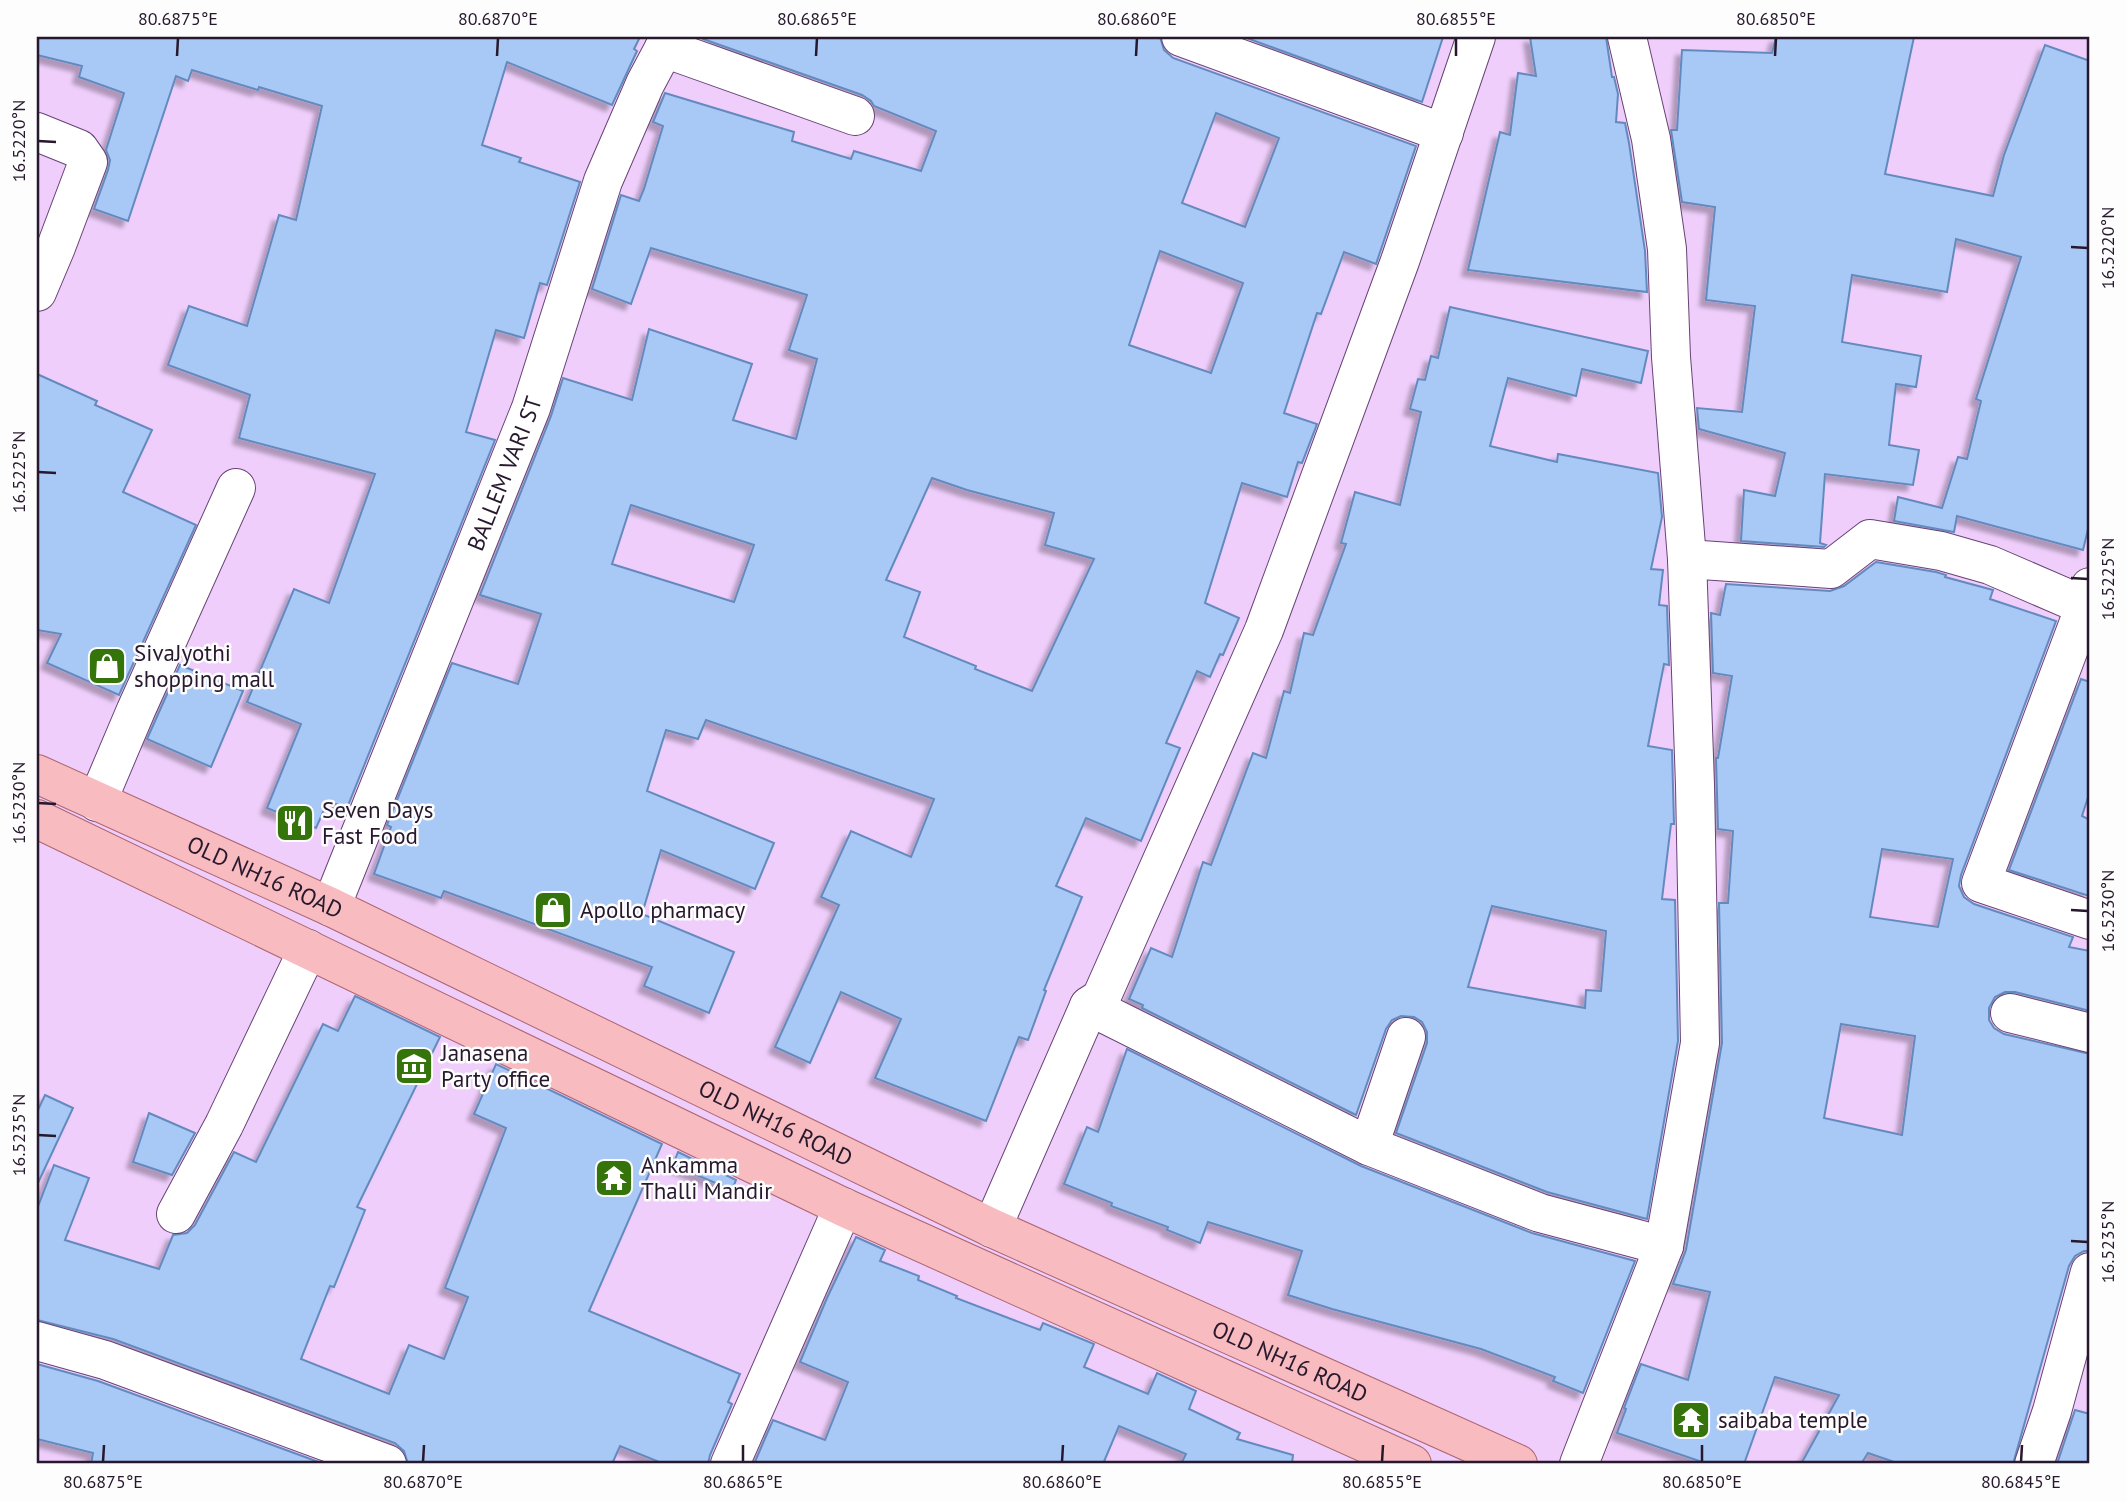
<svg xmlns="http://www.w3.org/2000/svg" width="2127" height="1501" viewBox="0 0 2127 1501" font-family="'PT Sans',sans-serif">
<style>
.building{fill:#a8c8f5;stroke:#648abf;stroke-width:2;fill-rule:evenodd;filter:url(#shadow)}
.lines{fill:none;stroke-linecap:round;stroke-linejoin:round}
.minor-casing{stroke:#684375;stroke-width:40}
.major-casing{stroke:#ac6570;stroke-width:40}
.minor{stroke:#fff;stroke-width:38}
.major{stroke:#f8bbbf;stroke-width:38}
.ticks{fill:none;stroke:#27182d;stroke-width:2.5}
.labels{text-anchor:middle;stroke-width:5;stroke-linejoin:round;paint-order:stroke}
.street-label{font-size:23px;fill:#27182d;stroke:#fdfdfd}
.poi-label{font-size:23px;fill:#27182d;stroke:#fdfdfd;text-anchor:start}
.neatline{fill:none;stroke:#27182d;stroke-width:2.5}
.ticks-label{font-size:18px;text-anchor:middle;fill:#27182d}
</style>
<defs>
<filter id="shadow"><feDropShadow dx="-6" dy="6" stdDeviation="2" flood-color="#0004"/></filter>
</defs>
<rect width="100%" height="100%" fill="#efcefc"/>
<g class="building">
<path d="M37 37H640L634 49 637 51 612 105 507 62 482 145 521 158 519 162 580 182 547 285 540 283 524 338 496 330 466 432 495 440 347 808 328 801 316 828 267 808 301 724 247 702 294 589 329 603 375 474 239 438 250 395 168 365 189 306 247 326 279 215 296 220 322 106 259 87 258 90 192 70 188 81 176 76 128 221 94 209 108 170 110 160 106 150 124 93 79 77 82 66 37 55Z"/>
<path d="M703 37H1160L1164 50 1173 58 1416 146 1376 264 1344 252 1321 314 1317 313 1284 413 1317 424 1302 463 1298 462 1287 497 1242 483 1205 603 1239 618 1223 655 1220 654 1210 677 1197 671 1166 743 1180 748 1141 841 1086 818 1056 886 1082 897 1044 990 1046 991 1028 1040 1019 1037 986 1121 875 1078 901 1019 841 992 810 1063 775 1047 839 905 821 897 851 831 911 857 934 799 706 720 698 739 666 730 647 791 774 843 755 889 661 850 642 914 734 952 709 1013 644 986 652 967 444 891 441 898 374 874 391 827 387 825 452 663 518 684 541 614 480 595 551 416 563 378 632 400 649 329 752 364 733 420 796 439 817 359 789 350 807 295 651 248 631 304 592 289 621 195 639 201 644 189 663 126 653 122 665 93 794 132 792 141 851 159 854 151 921 171 936 131 874 106 871 101 862 95 703 39ZM1216 113 1279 138 1245 227 1182 203ZM1160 251 1243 283 1211 373 1129 345ZM932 478 967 490 1054 513 1045 545 1094 559 1032 691 975 669 976 666 904 637 920 592 886 580ZM631 505 754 545 734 602 612 564Z"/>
<path d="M1244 37H1443L1422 102Z"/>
<path d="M1530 37H1606L1612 77H1614L1618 94 1616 122 1625 123 1629 143 1645 251 1647 292 1468 270 1500 132 1510 135 1518 73 1536 76Z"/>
<path d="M1776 37H1914L1885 174 1993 196 2004 155 2045 45 2090 61V521L2083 550 1957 516 1954 532 1894 521 1898 497 1942 508 1958 457 1967 459 1981 401 1976 399 2021 257 1956 239 1947 292 1852 275 1842 342 1921 356 1916 387 1896 384 1889 445 1919 450 1913 485 1825 474 1820 543 1826 545 1824 547 1741 541 1744 490 1775 496 1785 453 1699 429 1697 408 1742 412 1755 306 1706 300 1715 207 1682 202 1671 130H1677L1682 50 1772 53Z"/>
<path d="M1450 307 1648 351 1641 383 1582 369 1576 396 1508 378 1490 446 1557 462 1558 454 1658 473 1662 517 1651 569 1663 570 1659 605 1667 606 1669 665 1664 664 1648 746 1672 750 1674 824H1671L1662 899 1675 900 1678 1041 1647 1219 1547 1192 1396 1133 1427 1043V1032L1422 1022 1414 1017 1401 1016 1392 1020 1386 1029 1356 1115 1142 1008 1143 1005 1129 999 1151 948 1172 957 1203 862 1211 865 1253 753 1266 758 1284 691 1290 693 1304 633 1313 635 1346 544 1341 543 1355 492 1400 505 1421 412 1410 409 1418 379 1425 380 1431 356 1438 358ZM1492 906 1606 931 1601 991 1586 990 1585 1008 1468 987Z"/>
<path d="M37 374 97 401 95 405 152 430 123 492 196 525 119 695 47 663 61 634 37 630Z"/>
<path d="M1876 562 1936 572 1946 575 1945 577 1993 590 1990 599 2056 621 1961 875 1959 886 1964 897 1974 904 2073 937 2069 947 2090 951V1011L2015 992H2005L1995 997 1989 1008V1020L1994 1028 2004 1034 2090 1054V1251H2084L2075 1256 2069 1266 2013 1464H1900L1868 1453 1861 1464H1801L1839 1395 1775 1377 1744 1464H1708L1617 1433 1626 1409 1624 1408 1641 1364 1688 1380 1710 1292 1673 1284 1686 1250 1722 1043 1719 903H1728L1733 831 1718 829 1716 758H1718L1732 676 1713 673 1711 613 1720 615 1726 584 1830 591 1844 586ZM1882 849 1953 859 1938 927 1870 917ZM1841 1024 1915 1036 1902 1135 1824 1118Z"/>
<path d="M180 665 243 691 211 767 147 739Z"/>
<path d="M2081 679 2090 682V791L2082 816 2090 820 2089 896 2009 870Z"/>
<path d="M355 996 440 1037 357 1207 365 1210 334 1287 330 1286 301 1359 389 1394 409 1345 444 1359 468 1297 445 1288 506 1128 474 1114 496 1064 662 1144 589 1311 740 1374 728 1402 732 1404 710 1455 708 1464H664L620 1446 612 1464H408L404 1451 395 1443 113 1339 37 1320V1209L54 1165 89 1178 65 1240 159 1269 173 1235 187 1233 195 1225 234 1152 256 1162 323 1024 338 1031Z"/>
<path d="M1127 1049 1361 1166 1532 1233 1635 1261 1583 1393 1553 1381 1555 1377 1481 1349 1332 1309 1288 1295 1302 1251 1208 1222 1200 1243 1167 1230 1168 1227 1111 1206 1112 1203 1064 1184 1087 1127 1098 1132Z"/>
<path d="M45 1095 73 1108 37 1185V1112Z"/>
<path d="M149 1113 195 1133 172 1175 133 1162Z"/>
<path d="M678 1152 736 1180 732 1190 673 1165Z"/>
<path d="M856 1237 885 1250 880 1261 919 1276 918 1280 957 1296 956 1298 1040 1330 1043 1323 1094 1344 1084 1367 1148 1394 1157 1373 1196 1391 1189 1409 1240 1433 1237 1439 1293 1455 1292 1464H1181L1186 1454 1119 1426 1103 1464H754L773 1420 825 1440 848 1382 800 1362 827 1298Z"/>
<path d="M37 1364 98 1381 324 1464H91L93 1453 37 1439Z"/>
<path d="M2075 1410 2090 1414V1464H2057Z"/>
</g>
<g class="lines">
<g class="minor-casing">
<g id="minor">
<path d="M1181 37 1444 133"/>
<path d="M664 48 855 116"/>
<path d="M37 132 79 149 88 162 56 247 37 292"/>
<path d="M1687 559 1831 569 1870 539 1941 551 1990 565 2085 606"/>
<path d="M2090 587 2085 606 1981 883 2090 920"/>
<path d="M97 802 136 710 236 488"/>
<path id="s1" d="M331 907 531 408 603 181 645 84 670 37"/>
<path d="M1089 1006 1369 1146 1540 1213 1664 1246"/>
<path d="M2010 1013 2090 1033"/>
<path d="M1369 1146 1406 1037"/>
<path d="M176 1214 224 1125 308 949"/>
<path d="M992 1228 1089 1006 1101 998 1264 630 1400 261 1476 37"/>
<path d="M37 1341 105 1360 387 1464"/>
<path d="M730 1464 843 1207"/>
<path d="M1579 1464 1664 1246 1700 1043 1695 785 1687 559 1671 357 1667 249 1651 139 1627 37"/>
<path d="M2034 1464 2052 1411 2090 1272"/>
</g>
</g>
<g class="major-casing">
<g id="major">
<path id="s2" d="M37 774 331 907 992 1228 1518 1464"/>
<path d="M37 819 843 1207 1412 1464"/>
</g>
</g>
<use href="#minor" class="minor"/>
<use href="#major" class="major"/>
</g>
<path class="ticks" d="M177 56 178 38M497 56 498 38M816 56 817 38M1136 56 1137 38M1456 56V38M1775 56 1776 38M38 141 56 142M2071 247 2088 248M38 472 56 473M2071 578 2088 579M38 803 56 804M2071 910 2088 911M38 1135 56 1136M2071 1241 2088 1242M103 1462 104 1445M423 1462 424 1445M743 1462V1445M1062 1462 1063 1445M1382 1462 1383 1445M1702 1462V1445M2021 1462 2022 1445"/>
<defs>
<g id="shop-square" transform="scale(2.0125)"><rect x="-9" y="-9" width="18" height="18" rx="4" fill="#35730b" stroke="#fdfdfd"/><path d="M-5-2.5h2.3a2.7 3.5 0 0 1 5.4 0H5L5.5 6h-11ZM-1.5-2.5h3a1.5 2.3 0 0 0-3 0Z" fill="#fff"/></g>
<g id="restaurant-square" transform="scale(2.0125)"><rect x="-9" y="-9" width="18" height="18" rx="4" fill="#35730b" stroke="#fdfdfd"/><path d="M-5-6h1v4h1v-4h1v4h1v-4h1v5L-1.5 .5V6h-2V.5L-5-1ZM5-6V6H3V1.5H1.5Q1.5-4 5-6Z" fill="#fff"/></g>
<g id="museum-square" transform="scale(2.0125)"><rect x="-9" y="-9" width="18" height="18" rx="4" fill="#35730b" stroke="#fdfdfd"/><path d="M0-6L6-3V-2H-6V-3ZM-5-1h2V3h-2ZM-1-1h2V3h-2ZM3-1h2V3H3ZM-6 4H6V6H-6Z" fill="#fff"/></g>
<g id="temple-square" transform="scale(2.0125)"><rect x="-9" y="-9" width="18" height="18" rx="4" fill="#35730b" stroke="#fdfdfd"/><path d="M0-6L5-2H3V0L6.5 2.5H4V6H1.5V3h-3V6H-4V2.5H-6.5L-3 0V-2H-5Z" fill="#fff"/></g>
</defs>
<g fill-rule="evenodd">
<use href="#shop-square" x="107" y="666"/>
<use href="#restaurant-square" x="295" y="823"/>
<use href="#shop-square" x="553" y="910"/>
<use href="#museum-square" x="414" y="1066"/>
<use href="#temple-square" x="614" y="1178"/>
<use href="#temple-square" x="1691" y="1420"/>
</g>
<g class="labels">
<g class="street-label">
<text dy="8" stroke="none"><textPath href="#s1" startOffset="467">BALLEM VARI ST</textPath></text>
<text dy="8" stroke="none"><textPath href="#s2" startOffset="250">OLD NH16 ROAD</textPath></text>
<text dy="8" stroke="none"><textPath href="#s2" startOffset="817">OLD NH16 ROAD</textPath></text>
<text dy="8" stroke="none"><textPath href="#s2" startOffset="1384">OLD NH16 ROAD</textPath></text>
</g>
<g class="poi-label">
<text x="134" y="661">SivaJyothi<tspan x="134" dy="26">shopping mall</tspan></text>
<text x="322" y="818">Seven Days<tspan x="322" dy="26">Fast Food</tspan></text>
<text x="580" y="918">Apollo pharmacy</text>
<text x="441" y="1061">Janasena<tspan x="441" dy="26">Party office</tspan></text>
<text x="641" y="1173">Ankamma<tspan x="641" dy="26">Thalli Mandir</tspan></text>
<text x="1718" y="1428">saibaba temple</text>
</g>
</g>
<rect width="2127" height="1501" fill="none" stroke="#fdfdfd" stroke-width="77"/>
<rect x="38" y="38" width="2050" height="1424" class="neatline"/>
<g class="ticks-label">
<text x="178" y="25">80.6875°E</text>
<text x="498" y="25">80.6870°E</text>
<text x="817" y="25">80.6865°E</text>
<text x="1137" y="25">80.6860°E</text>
<text x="1456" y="25">80.6855°E</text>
<text x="1776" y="25">80.6850°E</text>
<text transform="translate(19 141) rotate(-90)" y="6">16.5220°N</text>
<text transform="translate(2108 248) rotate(-90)" y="6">16.5220°N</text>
<text transform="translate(19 472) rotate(-90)" y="6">16.5225°N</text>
<text transform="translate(2108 579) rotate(-90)" y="6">16.5225°N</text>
<text transform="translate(19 803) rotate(-90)" y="6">16.5230°N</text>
<text transform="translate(2108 911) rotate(-90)" y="6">16.5230°N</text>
<text transform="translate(19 1135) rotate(-90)" y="6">16.5235°N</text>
<text transform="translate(2108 1242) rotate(-90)" y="6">16.5235°N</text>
<text x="103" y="1488">80.6875°E</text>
<text x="423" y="1488">80.6870°E</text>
<text x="743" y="1488">80.6865°E</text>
<text x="1062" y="1488">80.6860°E</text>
<text x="1382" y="1488">80.6855°E</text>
<text x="1702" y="1488">80.6850°E</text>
<text x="2021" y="1488">80.6845°E</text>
</g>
</svg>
